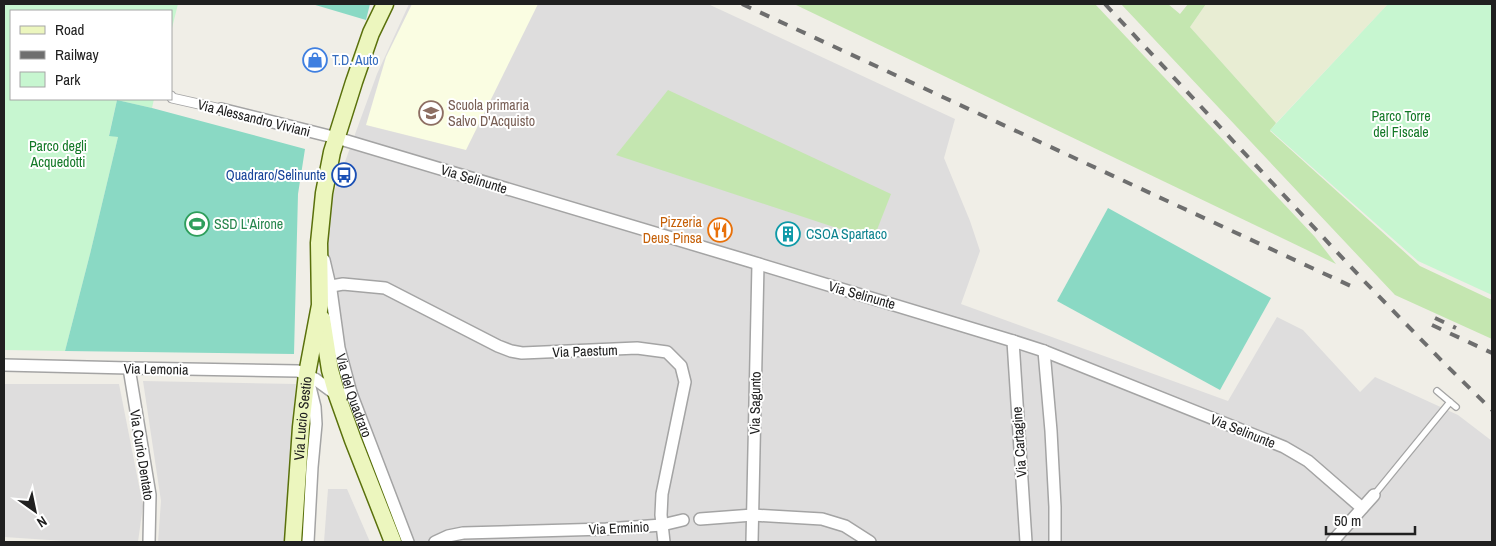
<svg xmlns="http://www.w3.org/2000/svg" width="1496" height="546" viewBox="0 0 1496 546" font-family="'Archivo Narrow',sans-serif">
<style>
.residential{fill:#dedddd}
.education{fill:#fafde2}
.farmland{fill:#e8edd3}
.grass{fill:#c4e6b0}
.park{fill:#c7f6d0}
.pitch{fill:#8ad9c4}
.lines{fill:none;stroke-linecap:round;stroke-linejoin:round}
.service-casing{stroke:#a4a4a4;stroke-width:8}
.pedestrian-casing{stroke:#a4a4a4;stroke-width:11}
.minor-casing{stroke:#a4a4a4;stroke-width:14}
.secondary-casing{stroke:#5a710c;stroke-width:19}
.service{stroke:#fff;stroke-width:5.5}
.pedestrian{stroke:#fff;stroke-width:9}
.minor{stroke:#fff;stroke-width:11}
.secondary{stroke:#ecf6be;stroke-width:16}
.rail{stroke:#6e6e6e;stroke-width:4;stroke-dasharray:10 10;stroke-linecap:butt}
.labels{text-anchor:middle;stroke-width:4;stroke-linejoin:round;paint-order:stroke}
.shop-label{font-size:14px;fill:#366cbe;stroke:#fff;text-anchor:start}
.education-label{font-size:14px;fill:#785e54;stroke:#fff;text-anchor:start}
.park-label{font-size:14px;fill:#137927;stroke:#fff}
.street-label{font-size:14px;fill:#202020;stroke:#fff}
.transit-label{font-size:14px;fill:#164399;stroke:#fff;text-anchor:end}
.food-label{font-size:14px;fill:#c56008;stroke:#fff;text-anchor:end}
.leisure-label{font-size:14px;fill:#27864d;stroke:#fff;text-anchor:start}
.culture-label{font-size:14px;fill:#0d838f;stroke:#fff;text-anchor:start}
</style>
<rect width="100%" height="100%" fill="#f0eee7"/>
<g class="residential">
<path d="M409 4H708L955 119 944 158 970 221 980 251 961 304 1228 401 1277 317 1303 330 1360 392 1375 377 1458 415 1492 441V542H402L337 395 315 244 377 74Z"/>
<path d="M143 381 296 384 284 542H158L161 501Z"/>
<path d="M4 384H119L143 506 138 542H79L4 537Z"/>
<path d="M328 489H347L370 542H324Z"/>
</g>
<path class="education" d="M412 4H538L466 150 366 125 386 57Z"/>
<path class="farmland" d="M1206 4H1388L1276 123 1190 27Z"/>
<g class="grass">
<path d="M794 4H1095L1315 237 1336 264Z"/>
<path d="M1121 4H1168L1180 14 1188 4H1206L1190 27 1276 123 1270 131 1420 266 1492 300V339L1395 295Z"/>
<path d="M668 90 891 194 873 240 616 155Z"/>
</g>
<g class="park">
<path d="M4 4H178L171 32V11H11V99H154L152 108 117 100 109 135 118 137 90 254 65 351 4 350Z"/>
<path d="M1388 4H1492V295L1418 261 1270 130Z"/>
</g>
<g class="pitch">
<path d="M312 4H370L366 20Z"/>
<path d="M117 100 152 108 305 149 298 194 294 354 65 351 90 254 118 137 109 136Z"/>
<path d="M1108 208 1271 298 1220 390 1057 301Z"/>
</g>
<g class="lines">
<g class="service-casing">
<g id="service">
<path d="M1437 391 1456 407"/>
<path d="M1374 495 1450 402"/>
</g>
</g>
<g class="pedestrian-casing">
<path id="pedestrian" d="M171 96 172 98 221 109"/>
</g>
<g class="minor-casing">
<g id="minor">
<path d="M221 109 337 138 749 261 1013 341 1044 351 1284 447 1308 461 1362 508"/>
<path id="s1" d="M324 260 331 290 339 348 351 393 408 542"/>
<path d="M320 288 343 284 385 288 498 346 511 351 522 353 637 348 667 352 681 366 685 382 662 494 661 515 664 542"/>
<path d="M1013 341 1026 542"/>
<path d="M1044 351 1051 431 1055 507V542"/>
<path d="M4 365 129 368 298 371 315 379 337 395 351 393"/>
<path d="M129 368 150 495 149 542"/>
<path d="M700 519 753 515 822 519 845 526 870 542"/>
<path d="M308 542 312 467 316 424 315 407 309 383"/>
<path d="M435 542 448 536 463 533 606 529 662 525 683 520"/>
<path d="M752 542 758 264"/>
<path d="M1332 542 1374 495"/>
</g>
</g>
<g class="secondary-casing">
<g id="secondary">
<path d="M322 319 330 370 337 395 353 440 393 542"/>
<path id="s2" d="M293 542 301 427 307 374 320 305 319 243 324 193 332 152 354 82 371 33 385 4"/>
</g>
</g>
<use href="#service" class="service"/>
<use href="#pedestrian" class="pedestrian"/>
<use href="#minor" class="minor"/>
<use href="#secondary" class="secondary"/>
<g class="rail">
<path d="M742 4 1353 287"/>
<path d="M1105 4 1365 282 1445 364 1492 410"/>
<path d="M1435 318 1456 328"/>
<path d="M1432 325 1492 353"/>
</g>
</g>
<defs>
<g id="shop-ring" transform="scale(1.25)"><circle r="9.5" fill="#fff" stroke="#3f7fe0" stroke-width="1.5"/><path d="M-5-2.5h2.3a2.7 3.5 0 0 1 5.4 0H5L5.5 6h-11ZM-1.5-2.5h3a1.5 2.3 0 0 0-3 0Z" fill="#3f7fe0"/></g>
<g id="school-ring" transform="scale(1.25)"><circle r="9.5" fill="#fff" stroke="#8d6e63" stroke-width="1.5"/><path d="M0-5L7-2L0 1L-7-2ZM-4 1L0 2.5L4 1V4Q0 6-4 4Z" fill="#8d6e63"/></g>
<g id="bus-ring" transform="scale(1.25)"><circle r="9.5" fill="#fff" stroke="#1a4fb4" stroke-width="1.5"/><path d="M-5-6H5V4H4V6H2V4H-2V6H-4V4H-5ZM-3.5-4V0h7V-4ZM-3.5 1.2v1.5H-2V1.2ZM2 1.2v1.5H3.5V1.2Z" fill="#1a4fb4"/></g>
<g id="stadium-ring" transform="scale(1.25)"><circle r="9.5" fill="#fff" stroke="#2e9e5b" stroke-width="1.5"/><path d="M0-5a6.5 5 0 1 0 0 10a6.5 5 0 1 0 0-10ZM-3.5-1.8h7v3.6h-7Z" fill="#2e9e5b"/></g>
<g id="restaurant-ring" transform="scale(1.25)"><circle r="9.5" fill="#fff" stroke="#e8710a" stroke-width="1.5"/><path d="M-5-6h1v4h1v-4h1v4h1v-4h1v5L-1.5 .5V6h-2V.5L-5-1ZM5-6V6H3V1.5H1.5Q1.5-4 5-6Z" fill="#e8710a"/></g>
<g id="building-ring" transform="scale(1.25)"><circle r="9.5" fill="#fff" stroke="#0f9aa8" stroke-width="1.5"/><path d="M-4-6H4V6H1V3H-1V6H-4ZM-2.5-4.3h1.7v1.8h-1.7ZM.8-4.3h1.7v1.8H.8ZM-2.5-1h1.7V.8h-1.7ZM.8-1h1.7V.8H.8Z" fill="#0f9aa8"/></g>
</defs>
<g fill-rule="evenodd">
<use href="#shop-ring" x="315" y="60"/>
<use href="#school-ring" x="431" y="113"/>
<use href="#bus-ring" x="344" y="175"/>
<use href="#stadium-ring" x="197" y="224"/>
<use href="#restaurant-ring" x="720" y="230"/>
<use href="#building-ring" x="788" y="234"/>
</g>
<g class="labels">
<g class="shop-label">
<text x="332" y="65">T.D. Auto</text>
</g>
<g class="education-label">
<text x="448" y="110">Scuola primaria<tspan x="448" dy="16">Salvo D'Acquisto</tspan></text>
</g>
<g class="park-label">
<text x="1401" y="121">Parco Torre<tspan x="1401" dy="16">del Fiscale</tspan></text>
<text x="58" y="151">Parco degli<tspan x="58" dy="16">Acquedotti</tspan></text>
</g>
<g class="street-label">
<text transform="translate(254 118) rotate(14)" y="5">Via Alessandro Viviani</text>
<text transform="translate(474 179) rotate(17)" y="5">Via Selinunte</text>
<text transform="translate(862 295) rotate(16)" y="5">Via Selinunte</text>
<text transform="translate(585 351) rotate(-2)" y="5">Via Paestum</text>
<text transform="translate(156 369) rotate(1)" y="5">Via Lemonia</text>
<text dy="5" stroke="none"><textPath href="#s1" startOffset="139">Via del Quadraro</textPath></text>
<text transform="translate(755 403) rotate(-89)" y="5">Via Sagunto</text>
<text dy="5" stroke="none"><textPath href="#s2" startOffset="124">Via Lucio Sestio</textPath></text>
<text transform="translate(1243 431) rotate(22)" y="5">Via Selinunte</text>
<text transform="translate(1019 442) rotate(-94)" y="5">Via Cartagine</text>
<text transform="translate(142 455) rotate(81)" y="5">Via Curio Dentato</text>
<text transform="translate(619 528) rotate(-3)" y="5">Via Erminio</text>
</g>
<g class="transit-label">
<text x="326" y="180">Quadraro/Selinunte</text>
</g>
<g class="food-label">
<text x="702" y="227">Pizzeria<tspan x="702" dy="16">Deus Pinsa</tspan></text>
</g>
<g class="leisure-label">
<text x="214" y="229">SSD L'Airone</text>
</g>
<g class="culture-label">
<text x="806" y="239">CSOA Spartaco</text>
</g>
</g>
<rect width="1496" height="546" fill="none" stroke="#202020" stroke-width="10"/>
<rect x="10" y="10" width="162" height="90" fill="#ffffff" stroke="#a6a6a6"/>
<rect x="20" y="26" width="25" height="8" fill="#ecf6be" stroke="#a6a6a6"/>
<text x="55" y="35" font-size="15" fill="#202020">Road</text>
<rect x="20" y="51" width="25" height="8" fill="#6e6e6e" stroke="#a6a6a6"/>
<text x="55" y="60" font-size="15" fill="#202020">Railway</text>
<rect x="20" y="72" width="25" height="15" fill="#c7f6d0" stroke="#a6a6a6"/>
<text x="55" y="85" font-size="15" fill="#202020">Park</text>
<g transform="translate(35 511) rotate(147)" stroke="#ffffff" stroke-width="4" paint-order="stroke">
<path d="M0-4L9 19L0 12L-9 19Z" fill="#202020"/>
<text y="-8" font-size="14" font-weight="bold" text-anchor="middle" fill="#202020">N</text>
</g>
<path d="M1326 526v8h89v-8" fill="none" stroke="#202020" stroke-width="2.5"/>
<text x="1334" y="526" font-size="15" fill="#202020" stroke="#ffffff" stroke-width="4" paint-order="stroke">50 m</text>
</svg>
